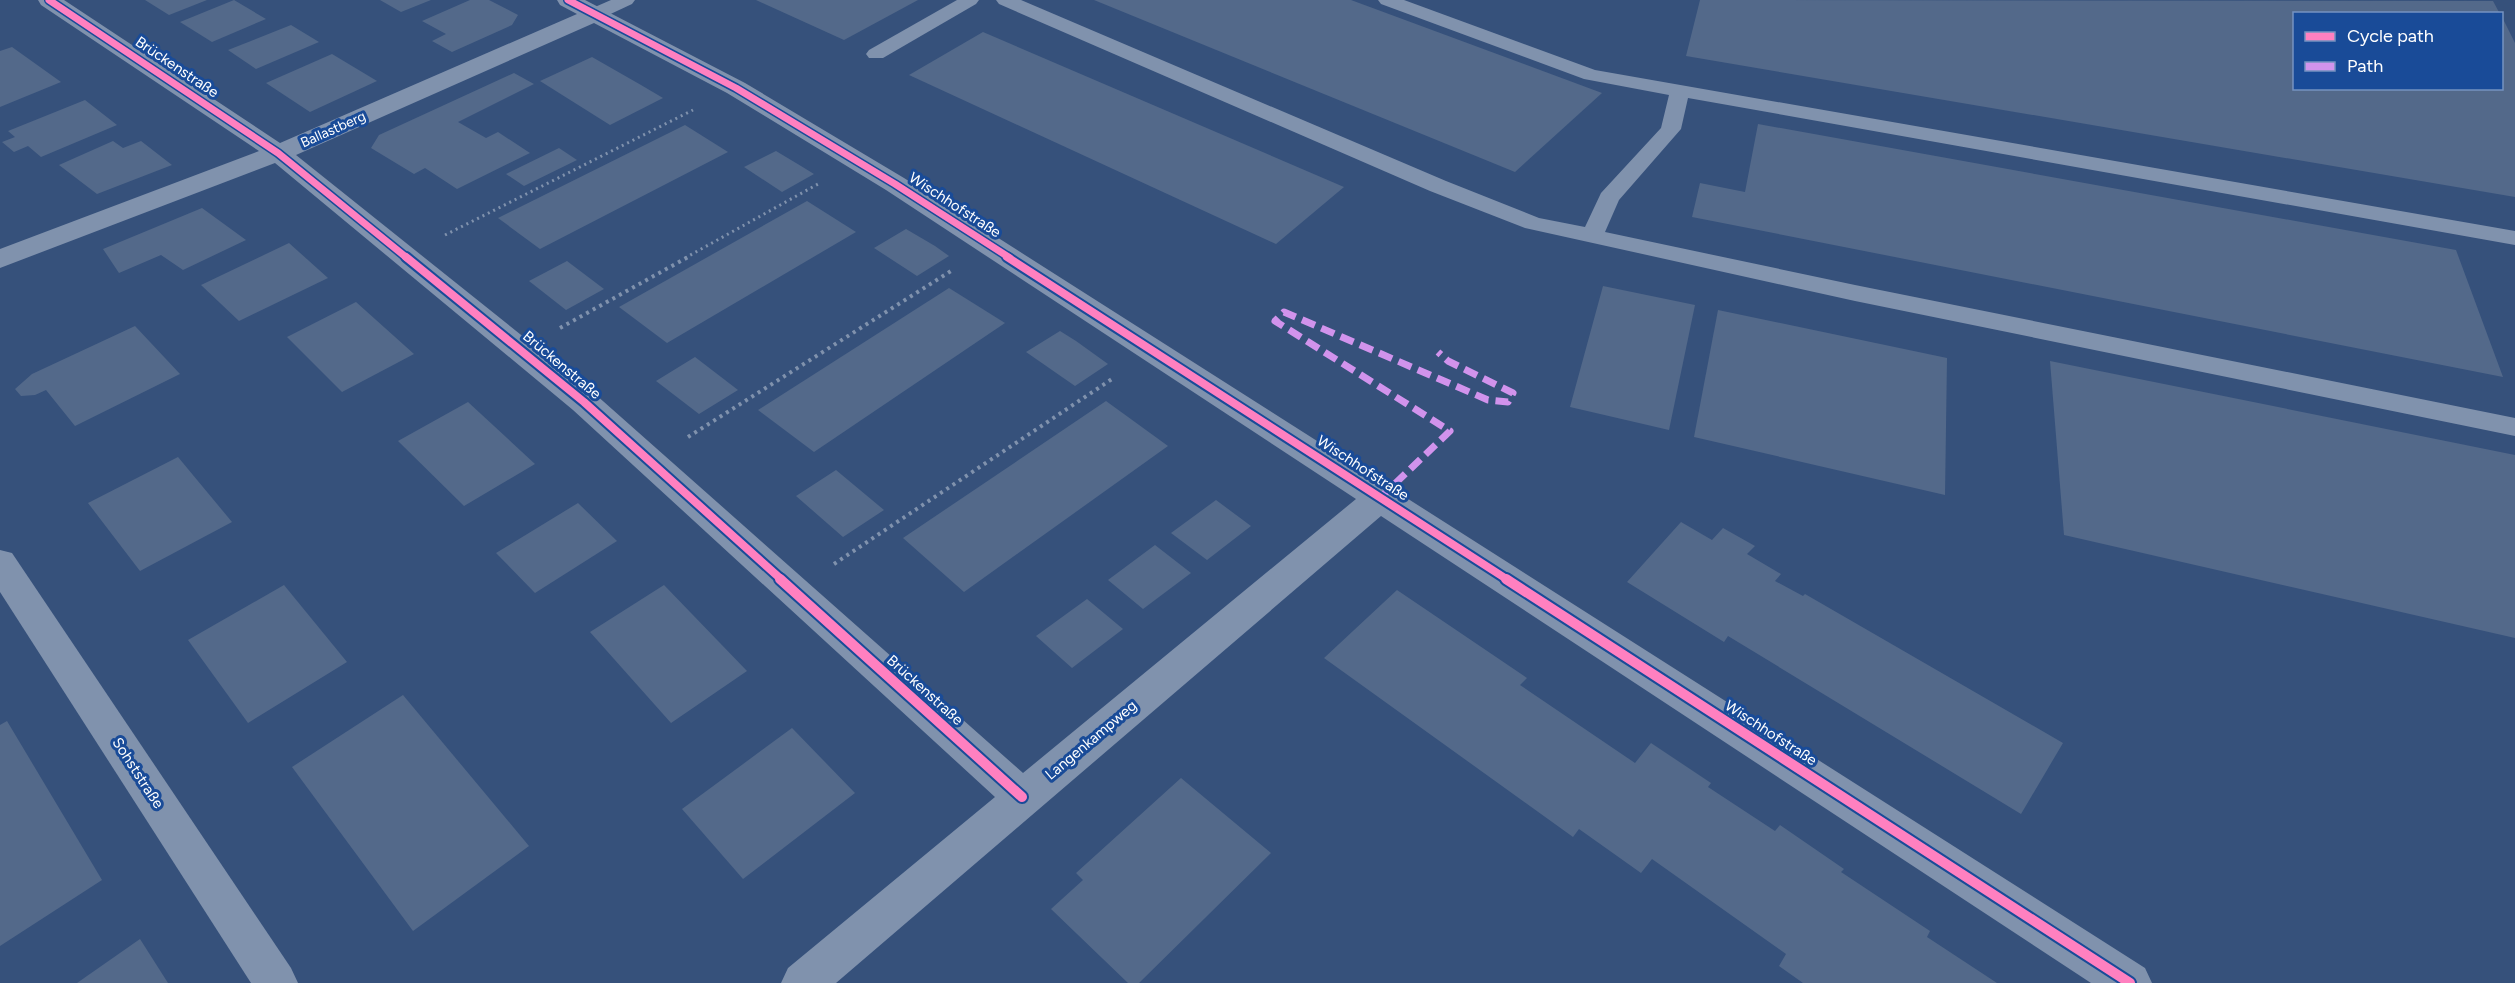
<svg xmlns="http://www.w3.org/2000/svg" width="2515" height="983" viewBox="0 0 2515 983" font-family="Figtree,sans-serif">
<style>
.building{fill:#53698a}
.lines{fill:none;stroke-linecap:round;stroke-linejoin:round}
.path-far1{stroke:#8092ad;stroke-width:3;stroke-dasharray:2 4;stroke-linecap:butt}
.path{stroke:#8092ad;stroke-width:4;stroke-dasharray:3 4.5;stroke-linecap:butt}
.service{fill:#8092ad;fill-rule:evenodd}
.minor{fill:#8092ad;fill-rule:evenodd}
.quiet{stroke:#d193ec;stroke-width:7;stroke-dasharray:14 7;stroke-linecap:butt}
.cycleway-far2-casing{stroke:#194b98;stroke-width:10}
.cycleway-far1-casing{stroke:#194b98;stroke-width:12}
.cycleway-casing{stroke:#194b98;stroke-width:14}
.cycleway-far2{stroke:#ff80c0;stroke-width:7}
.cycleway-far1{stroke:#ff80c0;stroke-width:8}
.cycleway{stroke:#ff80c0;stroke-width:10}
.labels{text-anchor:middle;stroke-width:6;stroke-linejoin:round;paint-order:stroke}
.far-street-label{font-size:14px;fill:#fff;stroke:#194b98}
.street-label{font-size:15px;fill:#fff;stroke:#194b98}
</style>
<rect width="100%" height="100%" fill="#36517b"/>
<g class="building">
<path d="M145 0H207L169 15Z"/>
<path d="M234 0 266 19 212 42 180 22Z"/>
<path d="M380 0H431L401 12Z"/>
<path d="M470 0H489L518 15 512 25 452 52 432 41 446 34 422 21Z"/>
<path d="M756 0H918L844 40Z"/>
<path d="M1094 0H1351L1602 93 1515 172Z"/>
<path d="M1700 0 2493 1 2500 14H2294V88H2502V17L2515 43V197L1686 56Z"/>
<path d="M291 25 319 42 256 69 228 50Z"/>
<path d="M983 32 1344 187 1276 244 909 75Z"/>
<path d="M12 47 61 82 0 107V51Z"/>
<path d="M332 54 377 81 310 112 266 83Z"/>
<path d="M592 57 641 85 663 98 610 125 540 81Z"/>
<path d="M514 73 534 84 458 122 486 138 498 132 530 153 457 189 425 168 414 174 371 148 379 135Z"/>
<path d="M85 100 117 125 41 157 28 146 14 152 2 142 15 137 8 131Z"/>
<path d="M1758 124 2456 250 2503 377 1692 217 1700 183 1745 192Z"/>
<path d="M685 125 728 152 540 249 498 218Z"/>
<path d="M113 141 123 148 141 141 172 165 97 194 59 165Z"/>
<path d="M559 148 577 160 524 186 506 174Z"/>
<path d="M776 151 801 166 814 174 782 192 744 167Z"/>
<path d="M807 201 856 232 667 343 619 307Z"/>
<path d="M202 208 246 240 183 270 161 255 119 273 103 249Z"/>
<path d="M906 229 935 246 949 256 917 276 874 248Z"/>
<path d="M289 243 328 278 239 321 201 285Z"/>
<path d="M567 261 604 289 566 310 529 281Z"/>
<path d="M1603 286 1695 305 1669 430 1570 407Z"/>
<path d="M949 288 1005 323 814 452 758 410Z"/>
<path d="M356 302 414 354 342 392 287 337Z"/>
<path d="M1718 310 1947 358 1945 495 1694 437Z"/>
<path d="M135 326 180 374 75 426 46 390 35 395 21 396 15 389 32 374Z"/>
<path d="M1060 331 1076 341 1108 364 1075 386 1026 352Z"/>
<path d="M695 357 738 390 699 414 656 381Z"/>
<path d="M2050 361 2515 455V638L2064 535Z"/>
<path d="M1106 401 1168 446 964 592 903 538Z"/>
<path d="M468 402 535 464 464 506 398 441Z"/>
<path d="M178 457 232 522 140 571 88 503Z"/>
<path d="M836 470 884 510 843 537 796 496Z"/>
<path d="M1216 500 1251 526 1207 560 1171 533Z"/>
<path d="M578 503 617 541 535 593 496 553Z"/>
<path d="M1681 522 1712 540 1723 528 1755 546 1747 554 1781 574 1775 581 1803 596 1805 594 2063 743 2021 814 1728 636 1724 642 1627 582Z"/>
<path d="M1155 545 1191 573 1143 609 1108 580Z"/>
<path d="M284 585 347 662 248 723 188 640Z"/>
<path d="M664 585 747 671 671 723 590 632Z"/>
<path d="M1397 590 1527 678 1520 685 1635 763 1651 743 1711 783 1708 787 1775 831 1780 825 1844 869 1841 872 1930 931 1927 937 1997 983H1803L1779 966 1786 954 1652 859 1641 873 1579 829 1573 837 1324 658Z"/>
<path d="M1087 599 1123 629 1072 668 1036 636Z"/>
<path d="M403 695 529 846 413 931 292 767Z"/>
<path d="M7 721 102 880 0 946V725Z"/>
<path d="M792 728 855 793 743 879 682 809Z"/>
<path d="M1181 778 1271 853 1139 983H1128L1051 909 1083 880 1076 873Z"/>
<path d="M140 939 168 983H77Z"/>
</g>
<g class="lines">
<g class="path-far1">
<path d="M445 235 693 110"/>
<path d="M685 258 818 184"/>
</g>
<g class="path">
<path d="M560 328 688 257"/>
<path d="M688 437 951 271"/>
<path d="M834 564 1115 377"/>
</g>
<g class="service">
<path d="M611 0H635L632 4 602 18H588L586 14 588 10Z"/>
<path d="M957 0H979L976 4 883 58H869L866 54 869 50Z"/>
<path d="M996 0H1021L1446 181 1539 218 1585 227 1601 193 1661 128 1669 95 1584 79 1381 4 1378 0H1404L1595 70 2515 231V245L1688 98 1681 129 1619 200 1605 232 1855 285 2515 418V436L1855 301 1525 228 1430 191 999 4Z"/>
</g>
<g class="minor">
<path d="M38 0H64L280 143 577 14 560 5 557 0H585L745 83 904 178 2145 968 2152 983H2091L1381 516 836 983H781L788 968 995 797 573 410 275 163 0 268V249L259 151 41 5ZM594 23 727 93 886 190 1356 499 1023 773 595 394 296 155Z"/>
<path d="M0 550 12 553 291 968 298 983H251L0 592Z"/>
</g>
<path class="quiet" d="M1380 498 1450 431 1275 321 1284 312 1488 400 1508 402 1513 393 1448 361 1438 352"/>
<g class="cycleway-far2-casing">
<g id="cycleway-far2">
<path d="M49 0 278 153 407 258"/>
<path d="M568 0 736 88 895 184 1010 258"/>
</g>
</g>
<g class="cycleway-far1-casing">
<g id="cycleway-far1">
<path d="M406 257 584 402 782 580"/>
<path d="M1007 257 1508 580"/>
</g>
</g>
<g class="cycleway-casing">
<g id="cycleway">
<path d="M780 579 1022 797"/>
<path d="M1506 579 2130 983"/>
</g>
</g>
<use href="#cycleway-far2" class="cycleway-far2"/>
<use href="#cycleway-far1" class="cycleway-far1"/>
<use href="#cycleway" class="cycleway"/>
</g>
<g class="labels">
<g class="far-street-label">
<text transform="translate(333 129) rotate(-24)" y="5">Ballastberg</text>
</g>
<g class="street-label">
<text transform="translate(177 67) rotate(34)" y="5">Brückenstraße</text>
<text transform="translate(955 205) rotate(33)" y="5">Wischhofstraße</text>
<text transform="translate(562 365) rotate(40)" y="5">Brückenstraße</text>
<text transform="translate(1363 468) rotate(33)" y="5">Wischhofstraße</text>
<text transform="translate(925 690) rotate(42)" y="5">Brückenstraße</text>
<text transform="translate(1771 733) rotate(33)" y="5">Wischhofstraße</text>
<text transform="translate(1091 740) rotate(-40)" y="5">Langenkampweg</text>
<text transform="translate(138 773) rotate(57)" y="5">Sohststraße</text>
</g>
</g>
<rect x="2293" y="12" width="210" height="78" fill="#194b98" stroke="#7593c1" stroke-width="1.5"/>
<rect x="2305" y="32" width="30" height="9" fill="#ff80c0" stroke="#7593c1" stroke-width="1.5"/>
<text x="2347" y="42" font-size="18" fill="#ffffff">Cycle path</text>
<rect x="2305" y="62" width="30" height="9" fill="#d193ec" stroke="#7593c1" stroke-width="1.5"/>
<text x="2347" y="72" font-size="18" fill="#ffffff">Path</text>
</svg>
